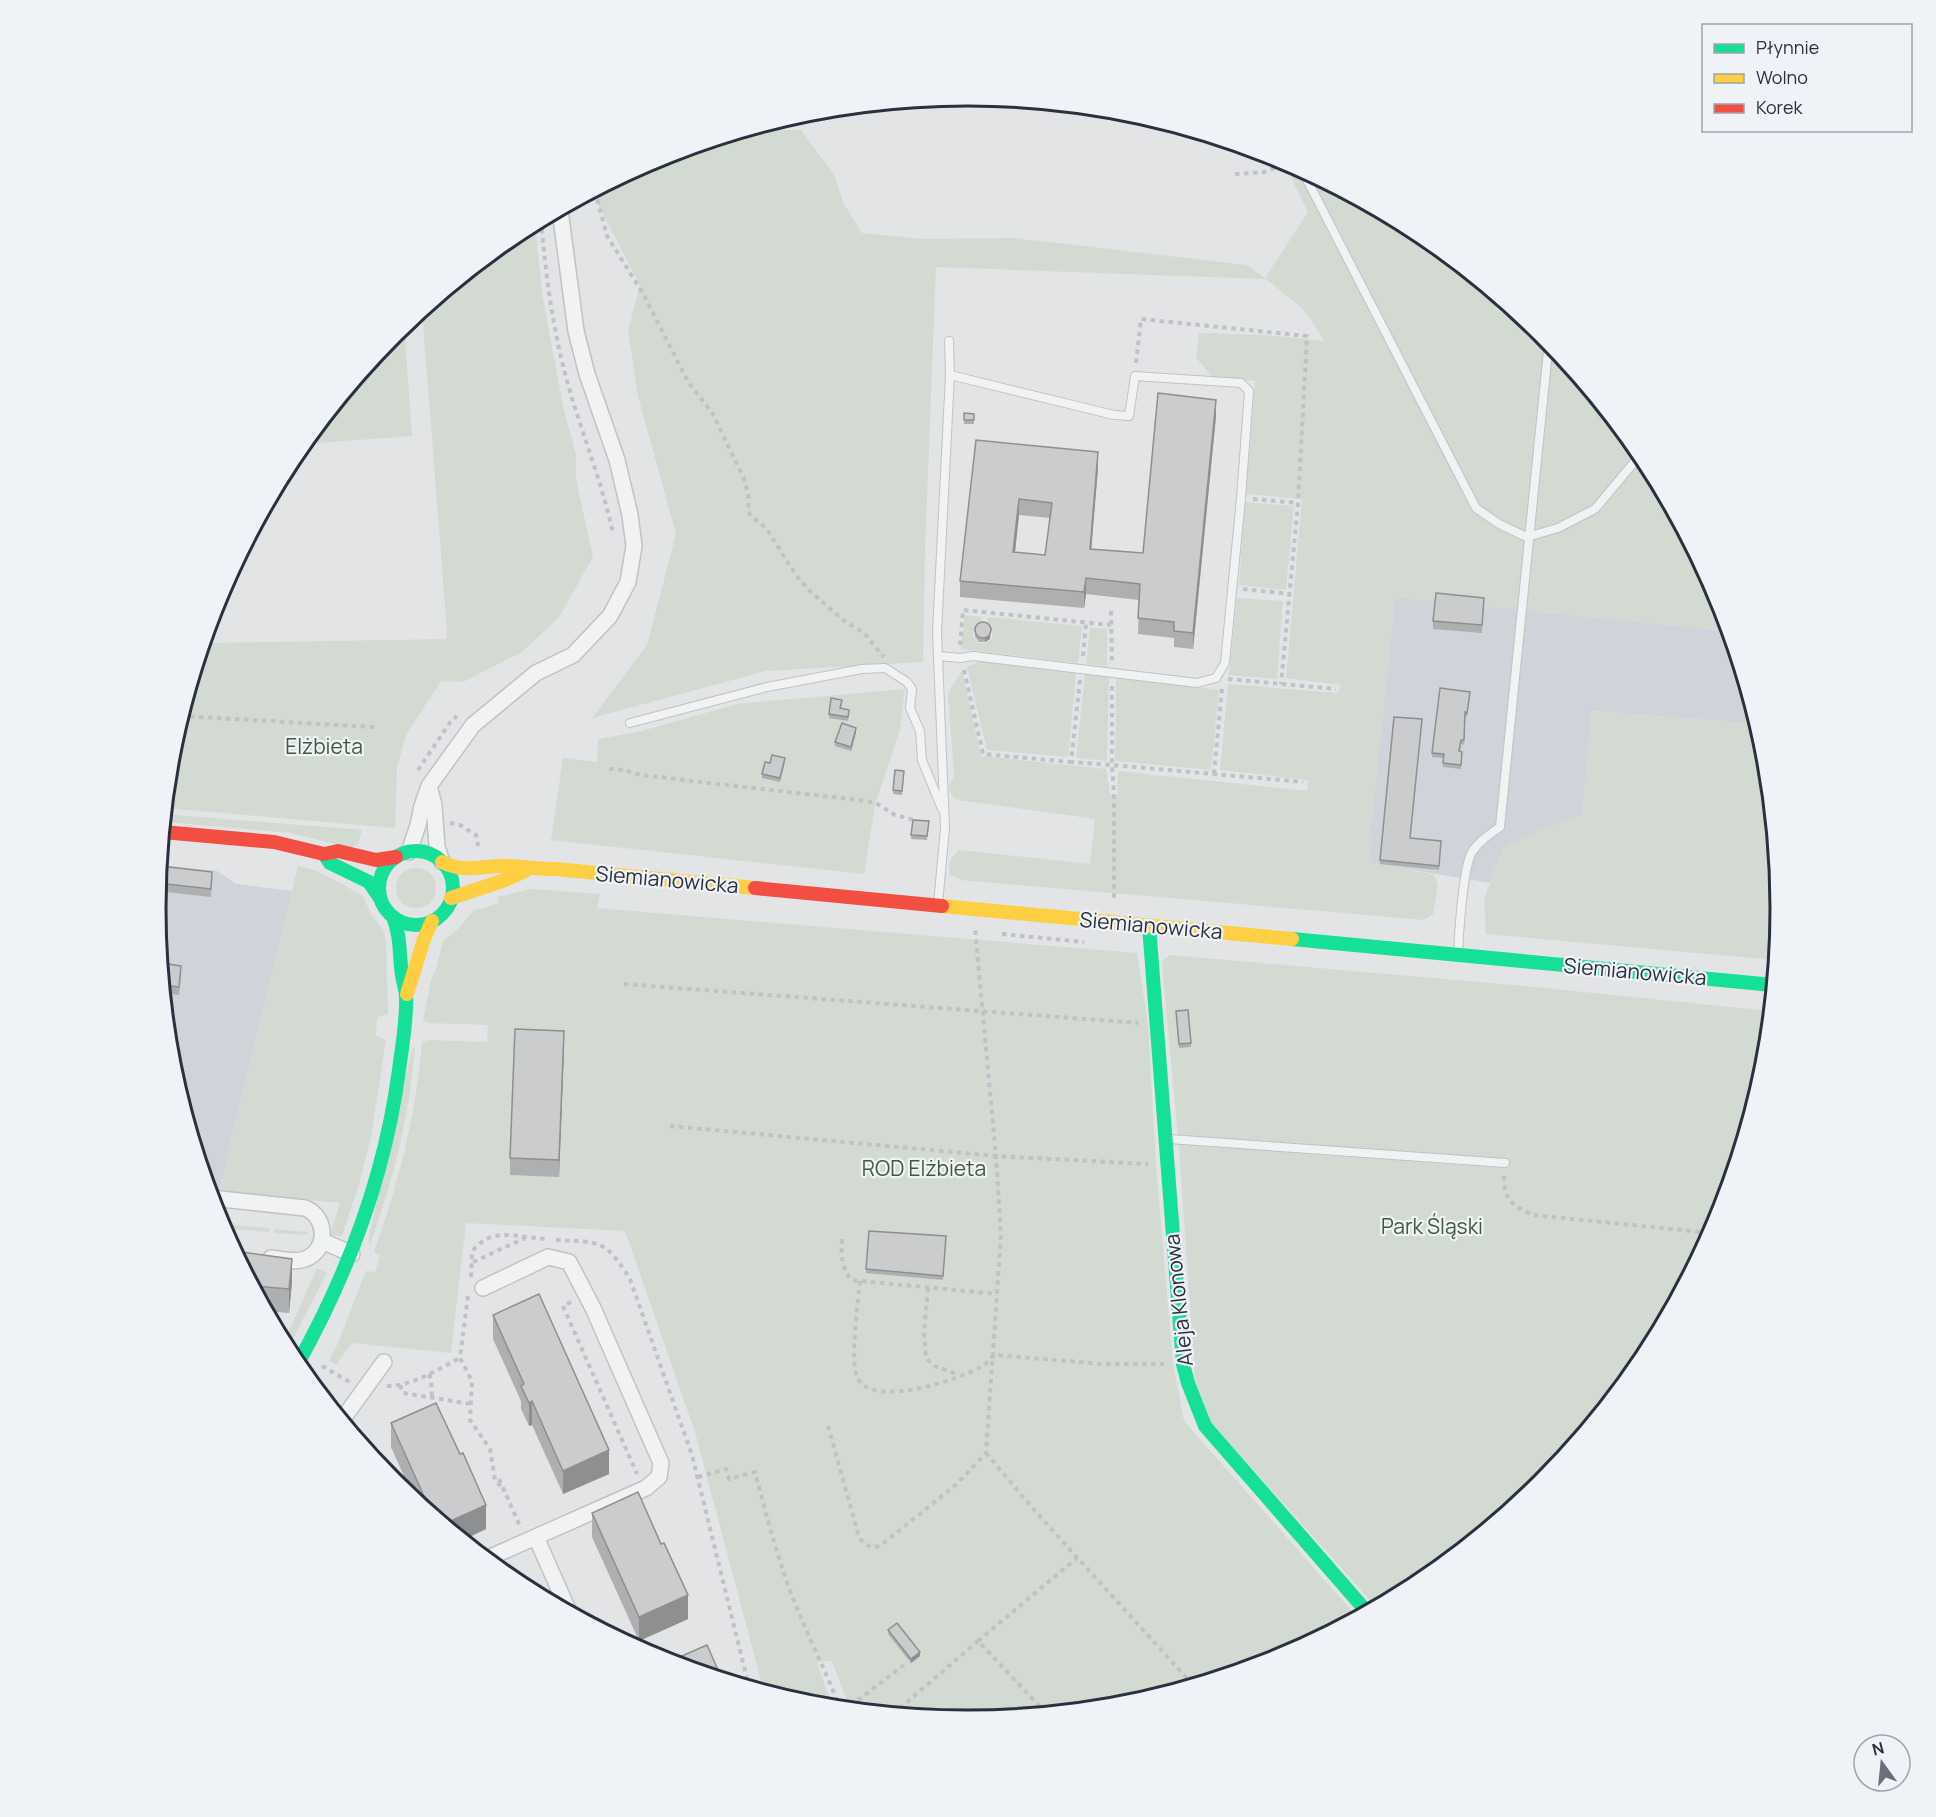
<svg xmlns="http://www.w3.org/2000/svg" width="1936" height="1817" viewBox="0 0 1936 1817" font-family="Manrope,sans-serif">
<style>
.built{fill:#d0d3d9}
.green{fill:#d3dad2}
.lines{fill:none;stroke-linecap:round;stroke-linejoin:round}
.lane-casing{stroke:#c0c2c4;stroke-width:10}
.street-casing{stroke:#c0c2c4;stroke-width:18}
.path{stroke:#c1c2c7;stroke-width:4;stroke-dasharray:4.5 4.5;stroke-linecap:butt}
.lane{stroke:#f1f2f4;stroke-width:8}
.street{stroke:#f1f2f4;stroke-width:15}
.fast{stroke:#16e098;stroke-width:14}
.slow{stroke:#ffcf43;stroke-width:14}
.jam{stroke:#f24e42;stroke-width:14}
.wall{fill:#aeafb1;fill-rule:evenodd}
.shaded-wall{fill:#8d8f90}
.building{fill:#caccce;stroke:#8d8f90;stroke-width:1.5;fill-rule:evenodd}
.labels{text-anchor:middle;stroke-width:4.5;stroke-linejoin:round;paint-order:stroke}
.park-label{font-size:21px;fill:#3e5a37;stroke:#eff2f6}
.street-label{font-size:21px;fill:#29313f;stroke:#eff2f6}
.rim{fill:none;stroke:#29313f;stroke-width:3}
</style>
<rect width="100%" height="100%" fill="#e2e4e6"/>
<g class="built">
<path d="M1395 597 1729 631 1757 724 1592 711 1582 815 1524 837 1503 849 1490 883 1370 863 1371 825Z"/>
<path d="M160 865 217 871 236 884 292 891 219 1191 208 1188 171 1067 156 908Z"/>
</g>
<g class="green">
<path d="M750 130H801L835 176 843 202 862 233 922 239 1014 238 1247 265 1265 278 1308 212 1282 159 1420 233 1543 334 1644 457 1719 598 1729 631 1395 597 1371 825 1370 862 1434 875 1438 885 1433 914 1424 920 961 880 949 874 950 860 959 850 1090 864 1095 819 958 800 954 798 948 789 954 776 948 695 950 689 962 671 981 756 1106 769 1110 794 1117 795 1118 771 1307 791 1308 780 1220 770 1228 684 1339 693 1340 685 1286 678 1302 499 1246 494 1255 381 1213 377 1196 358 1199 333 1266 335 1325 341 1303 309 1266 279 936 267 925 549 923 662 766 671 592 718 647 645 676 534 638 396 628 331 640 285 592 193 657 158Z"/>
<path d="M535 223 542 293 564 411 576 454V479L593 557 559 617 522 652 463 682 441 681 407 733 397 767 395 828 165 808 171 750 204 643 446 639 447 631 422 311 517 233Z"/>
<path d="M404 326 412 436 303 444 394 334Z"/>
<path d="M1245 502 1294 506 1286 590 1239 585Z"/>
<path d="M1237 598 1283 601 1277 679 1229 675Z"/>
<path d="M965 615 982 617 981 625 975 629 973 637 979 643H986L992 639V632L987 625 988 617 1082 626 1078 663 961 649Z"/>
<path d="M1090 628 1107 629V666L1086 664Z"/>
<path d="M981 661 1076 673 1068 757 987 750 967 667Z"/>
<path d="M1085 674 1109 676 1107 761 1076 758Z"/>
<path d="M1116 677 1219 690 1211 770 1115 761Z"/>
<path d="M905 689 900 729 875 805 864 874 551 840 563 758 597 762 598 739 638 732 737 704Z"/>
<path d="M1591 711 1757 724 1765 750 1780 909 1775 960 1486 934 1484 899 1503 849 1524 837 1582 815Z"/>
<path d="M165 814 362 830 358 844 351 848 290 833 164 822Z"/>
<path d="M298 866 317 871 362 895 373 917 384 931 386 942 388 1014 377 1017 376 1035 386 1040 371 1137 359 1184 342 1236 330 1235 340 1203 219 1191Z"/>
<circle cx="416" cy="888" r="20"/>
<path d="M532 889 600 894 597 908 1137 953 1148 1024 1156 1165 1173 1363 1184 1421 1357 1617 1279 1659 1126 1705 968 1721 850 1709 832 1661 817 1662 833 1708 809 1705 764 1692 695 1432 625 1231 466 1223 451 1353 352 1343 336 1365 329 1361 338 1343 365 1273 366 1271 375 1272 380 1255 374 1252C399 1183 416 1114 422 1042L429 1040 487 1042 488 1025 429 1023 423 1020 431 980 436 969 443 941 459 928 473 911 499 903 497 897Z"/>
<path d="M1170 955 1525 986 1770 1011 1765 1067 1719 1220 1643 1360 1542 1483 1419 1584 1376 1607 1211 1422 1195 1379 1179 1147 1162 965 1164 959Z"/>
<path d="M415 1046C410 1114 393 1180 370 1245L369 1235 412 1050Z"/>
<path d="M220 1224 269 1228V1232L222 1228Z"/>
<path d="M274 1229 307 1232 308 1235 274 1233Z"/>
<path d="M317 1268 327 1273 287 1350 281 1338H286Z"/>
</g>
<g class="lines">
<g class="lane-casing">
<g id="lane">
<path d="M1302 170 1476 508 1499 524 1527 537 1558 528 1595 509 1641 454"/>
<path d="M949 341 950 375"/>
<path d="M630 723 767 687 862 669 885 668 907 682 912 689 910 708 920 731 922 760 942 809"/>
<path d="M938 904 945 828 937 632 950 375 1114 415 1129 416 1135 376 1241 383 1249 391 1241 498 1225 663 1216 678 1197 683 973 656 961 658 938 656"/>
<path d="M1458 953C1459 932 1463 868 1472 852 1479 841 1490 834 1500 827L1549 341"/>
<path d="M1169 1139 1505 1163"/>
</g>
</g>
<g class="street-casing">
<g id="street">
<path d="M429 786 434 805 437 847 442 862"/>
<path d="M409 852 418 825 422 806 429 786 473 725 536 673 573 655 610 616 628 582 634 546 630 515 617 460 587 374 576 331 560 210"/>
<path d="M211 1198 305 1208C328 1217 328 1251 305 1259 295 1263 281 1259 271 1258"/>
<path d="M322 1241 352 1254"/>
<path d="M483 1288 548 1257 569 1262 593 1308 661 1463 659 1477 646 1488 486 1559"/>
<path d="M342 1420 384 1362"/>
<path d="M536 1537 569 1612"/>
</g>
</g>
<g class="path">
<path d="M1235 174 1264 172 1289 163"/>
<path d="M595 191 607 236 644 295 688 382 713 414 745 481 749 499 748 511 751 516 766 528 796 575 809 590 843 620 864 633 884 657"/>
<path d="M541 220C546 277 553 333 569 388 583 436 602 483 613 533"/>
<path d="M1136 363 1141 319 1307 336 1298 503 1281 684"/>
<path d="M1253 499 1298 503"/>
<path d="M1243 589 1290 594"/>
<path d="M1111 611 1112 661"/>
<path d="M960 645 963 610 1111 625"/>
<path d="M1083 656 1086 623"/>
<path d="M964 670 983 754 1071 762"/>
<path d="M1228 679 1336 689"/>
<path d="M1080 680 1071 762 1112 765 1114 794V902"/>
<path d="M1112 686V765L1303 782"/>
<path d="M181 716 374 727"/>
<path d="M609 769 624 770 640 775 858 800 876 803 895 815 918 821"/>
<path d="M418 770 451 721 457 716"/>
<path d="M1214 774 1222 689"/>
<path d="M450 823 460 825 476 835 479 850"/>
<path d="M1002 934 1084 942"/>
<path d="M624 984 1138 1023"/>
<path d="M670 1126 996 1156 1148 1164"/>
<path d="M1504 1176C1504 1201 1513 1206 1533 1215L1711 1233"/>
<path d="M842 1239C841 1255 841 1266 851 1280L997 1294"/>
<path d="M556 1240C602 1242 605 1240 630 1279L692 1455 749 1687"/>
<path d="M473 1262 525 1238"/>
<path d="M471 1277 472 1252C491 1225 520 1238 546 1239"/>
<path d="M860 1281C858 1302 850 1359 857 1377 870 1410 963 1379 984 1365 988 1362 991 1358 994 1355L1103 1364H1164"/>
<path d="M928 1288 924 1332 926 1358 935 1366 959 1375"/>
<path d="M468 1296 460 1358 472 1381 470 1420 490 1449 495 1480 505 1491"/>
<path d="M571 1302 563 1306 637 1474"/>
<path d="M322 1366 350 1382"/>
<path d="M429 1374 431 1380 432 1397"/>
<path d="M400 1385 403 1393 471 1404"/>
<path d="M387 1386C413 1386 438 1369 460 1358"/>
<path d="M828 1426 859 1537C865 1546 870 1548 880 1546L958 1483 986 1453 1001 1235 996 1156 975 929"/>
<path d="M354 1429 360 1442"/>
<path d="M986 1453 1035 1511 1193 1685"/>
<path d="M698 1477 726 1469 729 1479 755 1472C766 1513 776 1553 791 1593 806 1632 825 1669 840 1708"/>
<path d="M499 1479 520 1526"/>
<path d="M842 1709 861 1698 904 1665"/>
<path d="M1046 1713 978 1641 1077 1558"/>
<path d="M893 1714 978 1641"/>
</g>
<use href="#lane" class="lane"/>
<use href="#street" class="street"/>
<g class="fast">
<circle cx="416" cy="888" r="37"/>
<path d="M324 854 330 863 369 882 380 898"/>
<path d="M1149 926 1183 1364 1188 1383 1205 1426 1367 1612"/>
<path d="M1292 939 1773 985"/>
<path d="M297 1365C349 1272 385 1176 399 1070 402 1046 407 1021 406 997 406 990 403 983 402 975 399 955 401 936 393 917"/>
</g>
<g class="slow">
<path d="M442 862C465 873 478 866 503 866 520 866 537 869 555 869L755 888"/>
<path d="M451 898 505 880 525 871"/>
<path d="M942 906 1292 939"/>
<path d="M407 994 424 939 432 921"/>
</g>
<g class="jam">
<path d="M163 832 274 842 324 854 338 851 376 860 396 857"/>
<path d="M755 888 942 906"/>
</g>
</g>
<g class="wall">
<path d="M964 413 974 414V424H964Z"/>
<path d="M1216 416 1193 649 1174 647V638L1138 634 1139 600 1086 594 1084 608 960 597V581L976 440 1098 468 1091 549 1143 553ZM1019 515 1050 518 1045 555 1015 553Z"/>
<path d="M1484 606 1482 633 1433 629V621Z"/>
<path d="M975 626 990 639 985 642H979L975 637Z"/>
<path d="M1470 696 1467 717 1465 716 1464 745 1461 744 1460 751 1462 756 1461 769 1443 767 1444 758 1432 757V753Z"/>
<path d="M842 704 841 708 849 714 848 721 829 718V714Z"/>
<path d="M856 732 851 751 835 746V742Z"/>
<path d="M785 762 780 782 762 778V774Z"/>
<path d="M895 770 904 771 902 795 893 794Z"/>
<path d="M929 825 927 840 911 839V835Z"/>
<path d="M1410 838 1441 841 1439 870 1380 864V860Z"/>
<path d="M160 866 212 872 211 897 157 891Z"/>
<path d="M161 963 181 974 179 995 164 993Z"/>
<path d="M1176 1015 1191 1043V1047L1179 1048Z"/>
<path d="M564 1047 559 1177 510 1175V1158Z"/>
<path d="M946 1236 943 1280 866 1273V1269Z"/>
<path d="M234 1251 292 1282 289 1313 266 1311Z"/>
<path d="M493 1315 609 1474 563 1494 532 1425 529 1426 521 1409V1401L493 1339Z"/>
<path d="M391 1423 486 1529 463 1540 415 1501 391 1447Z"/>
<path d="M592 1513 661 1544 688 1619 639 1641 592 1537Z"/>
<path d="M888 1630 920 1656 911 1663 888 1634Z"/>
</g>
<g class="shaded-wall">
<path d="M1216 400V416L1193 649V633Z"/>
<path d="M1098 452V468L1090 565V549Z"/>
<path d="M1019 499V515L1013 569V552Z"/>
<path d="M1086 578V594L1084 608V592Z"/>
<path d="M991 628 990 639 985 642V638Z"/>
<path d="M856 728V732L851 751V747Z"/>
<path d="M564 1031V1047L559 1177V1160Z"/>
<path d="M292 1259V1282L289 1313V1289Z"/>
<path d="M532 1401V1425L529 1426V1403Z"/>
<path d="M609 1450V1474L563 1494V1471Z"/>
<path d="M486 1505V1529L463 1540 444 1524Z"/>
<path d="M688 1595V1619L639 1641V1617Z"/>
<path d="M920 1652V1656L911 1663V1659Z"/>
</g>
<g class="building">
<path d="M1158 393 1216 400 1193 633 1174 631V622L1138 618 1140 584 1086 578 1084 592 960 581 976 440 1098 452 1090 549 1143 553ZM1019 499 1052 503 1045 555 1013 552Z"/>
<path d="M964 413 974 414V420H964Z"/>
<path d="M1436 593 1484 598 1482 625 1433 621Z"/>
<circle cx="983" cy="630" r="8"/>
<path d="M1440 688 1470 692 1467 713 1465 712 1464 740H1461L1459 751 1462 752 1461 765 1443 763 1444 754 1432 753Z"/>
<path d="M831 698 842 700 840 708 849 710 848 717 829 714Z"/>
<path d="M1394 717 1422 719 1410 838 1441 841 1439 866 1380 860Z"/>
<path d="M842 723 856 728 851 747 835 742Z"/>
<path d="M772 755 785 758 780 778 762 774 765 762 770 763Z"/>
<path d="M895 770 904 771 902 791 893 790Z"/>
<path d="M913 820 929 821 927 836 911 835Z"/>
<path d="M160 866 212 872 211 889 158 883Z"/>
<path d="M161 963 181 966 179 987 163 985Z"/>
<path d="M1188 1010 1191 1043 1179 1044 1176 1011Z"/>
<path d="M515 1029 564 1031 559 1160 510 1158Z"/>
<path d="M869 1231 946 1236 943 1276 866 1269Z"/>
<path d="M234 1251 292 1259 289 1289 253 1286Z"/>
<path d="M539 1294 609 1450 563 1471 532 1401 529 1403 521 1386 524 1384 493 1315Z"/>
<path d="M436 1403 460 1454 463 1453 486 1505 444 1524 432 1514 391 1423Z"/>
<path d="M638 1492 661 1544 664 1543 688 1595 639 1617 592 1513Z"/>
<path d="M496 1556 504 1573 487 1560Z"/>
<path d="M897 1623 920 1652 911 1659 888 1630Z"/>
<path d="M707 1645 722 1679 668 1662Z"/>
</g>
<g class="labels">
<g class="park-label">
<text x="324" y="754">Elżbieta</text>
<text x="924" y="1176">ROD Elżbieta</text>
<text x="1432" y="1234">Park Śląski</text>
</g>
<g class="street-label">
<text transform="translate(667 880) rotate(5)" y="7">Siemianowicka</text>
<text transform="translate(1151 926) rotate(5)" y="7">Siemianowicka</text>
<text transform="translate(1635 972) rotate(5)" y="7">Siemianowicka</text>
<text transform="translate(1179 1300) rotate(-96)" y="7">Aleja Klonowa</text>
</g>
</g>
<path d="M0 0H1936V1817H0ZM166 908a802 802 0 1 1 1604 0a802 802 0 1 1-1604 0Z" fill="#eff2f6" fill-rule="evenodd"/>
<path class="rim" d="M166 908a802 802 0 1 1 1604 0a802 802 0 1 1-1604 0Z"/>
<rect x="1702" y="24" width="210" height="108" fill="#eff2f6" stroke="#a0a5ad" stroke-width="1.5"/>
<rect x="1714" y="44" width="30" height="9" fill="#16e098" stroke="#a0a5ad" stroke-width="1.5"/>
<text x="1756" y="54" font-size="18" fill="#29313f">Płynnie</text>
<rect x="1714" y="74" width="30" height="9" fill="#ffcf43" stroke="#a0a5ad" stroke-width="1.5"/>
<text x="1756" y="84" font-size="18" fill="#29313f">Wolno</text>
<rect x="1714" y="104" width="30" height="9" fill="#f24e42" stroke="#a0a5ad" stroke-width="1.5"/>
<text x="1756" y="114" font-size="18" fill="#29313f">Korek</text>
<g transform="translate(1882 1763) rotate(345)"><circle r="28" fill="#eff2f6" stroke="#a0a5ad" stroke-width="1.5"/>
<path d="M0-4.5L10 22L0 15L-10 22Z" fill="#6a7079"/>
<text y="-9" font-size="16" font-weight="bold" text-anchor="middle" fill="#29313f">N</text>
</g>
</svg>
